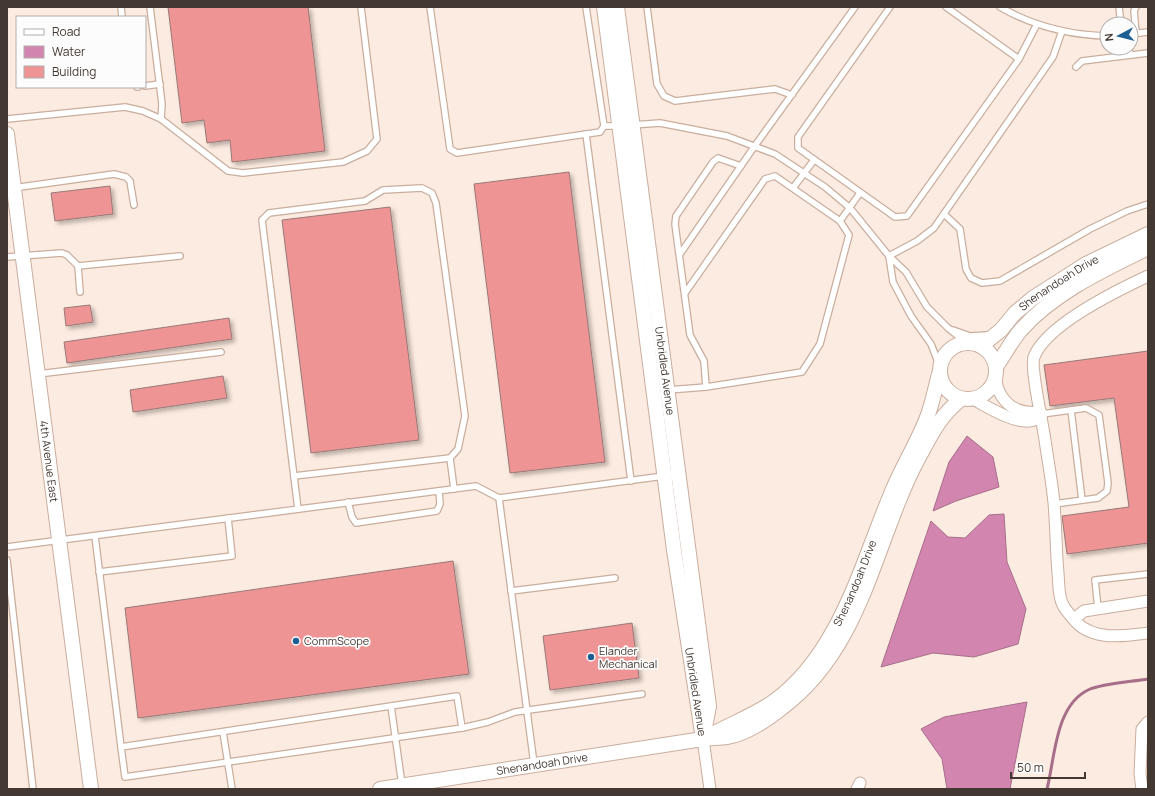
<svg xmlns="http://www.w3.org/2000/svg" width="1155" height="796" viewBox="0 0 1155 796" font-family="Manrope,sans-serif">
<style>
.water{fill:#d285ae;stroke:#a76e89}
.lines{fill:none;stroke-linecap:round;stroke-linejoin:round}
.stream{stroke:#a76e89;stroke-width:3}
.building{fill:#ee9494;stroke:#987978;filter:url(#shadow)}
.service-casing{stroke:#c9ae9e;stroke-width:8}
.minor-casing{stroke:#c9ae9e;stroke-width:13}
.tertiary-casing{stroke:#c9ae9e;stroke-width:16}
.service{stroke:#fff;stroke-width:5.5}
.minor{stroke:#fff;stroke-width:11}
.tertiary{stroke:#fff;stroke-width:14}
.poi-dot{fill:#1d5e93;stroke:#fcfcfc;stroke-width:1.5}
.labels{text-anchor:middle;stroke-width:3.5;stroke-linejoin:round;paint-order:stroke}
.street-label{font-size:11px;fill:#443932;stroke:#fcfcfc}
.poi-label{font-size:11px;fill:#443932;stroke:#fcfcfc;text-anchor:start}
</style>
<defs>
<filter id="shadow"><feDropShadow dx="3" dy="3" stdDeviation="2" flood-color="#0004"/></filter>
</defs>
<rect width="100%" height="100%" fill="#fcebe0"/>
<g class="water">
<path d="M967 436 993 457 999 487 956 501 933 511 949 462Z"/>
<path d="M1004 514 1007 562 1026 609 1018 644 974 657 933 653 881 667 931 521 948 537 965 538 989 515Z"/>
<path d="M1027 702 1010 789H947L942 759 921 729 944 717Z"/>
</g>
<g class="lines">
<path class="stream" d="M1047 789C1055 758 1055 706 1088 690 1104 683 1130 682 1148 679"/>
</g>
<g class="building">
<path d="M168 7H308L325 151 232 162 230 140 207 143 204 120 182 123Z"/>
<path d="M569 172 605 462 510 473 474 184Z"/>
<path d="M110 186 113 214 55 221 51 193Z"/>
<path d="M390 207 419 440 311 453 282 220Z"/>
<path d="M90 305 93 322 66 326 64 308Z"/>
<path d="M229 318 232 339 67 363 64 342Z"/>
<path d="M1148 351V543L1067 554 1062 516 1129 507 1114 398 1050 406 1044 365Z"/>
<path d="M223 376 227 398 133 412 130 390Z"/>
<path d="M453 561 469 674 138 718 125 608Z"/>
<path d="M632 623 639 678 550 690 543 636Z"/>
</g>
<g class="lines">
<g class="service-casing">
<g id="service">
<path d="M121 7 122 17"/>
<path d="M150 7 162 104 161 119"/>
<path d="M430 7 450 149 457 153 600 132 604 126 586 7"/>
<path d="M647 7 657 84 664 96 675 101 775 89 792 95"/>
<path d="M890 7 798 137V148L895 217 907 216 1019 59 1037 24"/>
<path d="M946 7 1019 59"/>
<path d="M1000 7C1033 26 1069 35 1107 36"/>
<path d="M1119 7 1121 24"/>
<path d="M1136 7 1134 11 1136 33"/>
<path d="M1131 34 1148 32"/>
<path d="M1129 48 1130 55"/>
<path d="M1076 67 1082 61 1148 53"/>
<path d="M145 86 160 84"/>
<path d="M137 87H138"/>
<path d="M7 119 125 107 143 111 161 119 228 171 243 173 343 162 367 151 377 139 361 7"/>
<path d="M632 125 660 123 727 136 775 154 825 187 850 208 889 256 906 272 927 307 948 328 967 343"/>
<path d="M604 126H619"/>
<path d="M586 134 631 481"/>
<path d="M13 188 114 174 126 177 130 181 134 205"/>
<path d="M793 188 814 160"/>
<path d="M944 214 960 229 966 269 971 278 982 283 1000 281 1090 229 1127 211 1148 204"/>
<path d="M840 221 860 193"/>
<path d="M680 254 754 147 855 7"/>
<path d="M889 256 917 241 934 228 1053 57 1062 31"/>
<path d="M889 256 893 282 911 316 931 344 940 367"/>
<path d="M7 257 62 253 67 255 78 266 80 292"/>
<path d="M78 266 180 256"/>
<path d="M953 330 970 336 987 335"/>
<path d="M38 374 221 352"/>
<path d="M706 387 704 361 690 335 675 224 676 216 713 162 718 158 741 166"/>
<path d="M668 390 706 387 802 372 820 344 849 235 840 221 775 176 765 179 685 293"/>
<path d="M1071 410 1082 500"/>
<path d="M1042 414 1086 408 1099 415 1108 483 1107 491 1098 498 1054 504"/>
<path d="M294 476 450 458"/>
<path d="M499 498 679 474"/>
<path d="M348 502 352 517 356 523 437 511 440 504 439 491"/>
<path d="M298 509 262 220 269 213 365 201 383 190 422 188 432 193 436 203 465 416 458 449 450 458 454 489"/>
<path d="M95 536 121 747"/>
<path d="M7 547 476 486 499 498 534 764"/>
<path d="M7 560 33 789"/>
<path d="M99 572 232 556 228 518"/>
<path d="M511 591 615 578"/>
<path d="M1098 608 1095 580 1148 574"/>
<path d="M457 696 462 728 125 777 121 747Z"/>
<path d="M391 706 402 785"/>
<path d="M462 728 488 722 515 712 642 694"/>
<path d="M223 732 232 789"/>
</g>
</g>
<g class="minor-casing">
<g id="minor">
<path d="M1148 276C1118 290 1046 325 1034 357 1030 367 1043 425 1045 440 1048 461 1052 482 1054 503 1056 526 1056 549 1058 573 1059 583 1058 596 1063 605 1066 611 1072 617 1076 622 1094 641 1125 636 1148 633"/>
<path d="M996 378C996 391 1005 404 1016 409 1023 413 1034 412 1042 414"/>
<path d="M973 399C988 407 1017 426 1034 420 1037 419 1040 416 1042 414"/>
<path d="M1074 619 1084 611 1148 601"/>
<path d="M703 739 710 789"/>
<path d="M857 789 860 783"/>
<path d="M1142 789 1140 774 1142 729 1148 722"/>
</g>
</g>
<g class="tertiary-casing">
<g id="tertiary">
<path id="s1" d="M604 7 674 550 703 739"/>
<path id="s2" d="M617 7 709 706 704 733"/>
<path id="s3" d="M7 134 91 789"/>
<circle cx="968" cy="371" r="28"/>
<path id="s4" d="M981 346 1001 330 1015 313 1033 298 1086 264 1148 234"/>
<path d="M996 367C1004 355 1011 342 1020 331 1053 293 1103 270 1148 248"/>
<path id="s5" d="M709 736C730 724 753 716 773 702 839 655 861 565 891 494 901 469 916 445 926 420 932 406 935 389 939 374"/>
<path id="s6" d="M380 789 703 739C711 738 720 738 727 737 747 734 768 719 783 707 864 646 874 541 919 457 932 433 940 416 961 399"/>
</g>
</g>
<use href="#service" class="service"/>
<use href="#minor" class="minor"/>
<use href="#tertiary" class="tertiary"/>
</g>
<g class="poi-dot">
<circle cx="296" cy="641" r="4"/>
<circle cx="591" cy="657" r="4"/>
</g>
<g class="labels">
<g class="street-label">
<text dy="4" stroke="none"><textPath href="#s4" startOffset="101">Shenandoah Drive</textPath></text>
<text dy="4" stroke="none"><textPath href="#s2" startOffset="367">Unbridled Avenue</textPath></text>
<text dy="4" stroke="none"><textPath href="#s3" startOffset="330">4th Avenue East</textPath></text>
<text dy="4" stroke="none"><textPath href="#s5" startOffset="219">Shenandoah Drive</textPath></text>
<text dy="4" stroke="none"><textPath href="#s1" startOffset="691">Unbridled Avenue</textPath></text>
<text dy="4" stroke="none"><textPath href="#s6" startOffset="164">Shenandoah Drive</textPath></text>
</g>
<g class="poi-label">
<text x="304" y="645">CommScope</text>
<text x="599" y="655">Elander<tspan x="599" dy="13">Mechanical</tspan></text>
</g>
</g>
<rect width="1155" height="796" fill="none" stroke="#443932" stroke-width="16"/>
<rect x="16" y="16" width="130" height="72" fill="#fcfcfc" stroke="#b2aeab"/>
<rect x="24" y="29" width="20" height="6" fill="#ffffff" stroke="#b2aeab"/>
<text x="52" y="36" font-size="12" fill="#443932">Road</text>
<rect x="24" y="46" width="20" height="12" fill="#d285ae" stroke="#b2aeab"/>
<text x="52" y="56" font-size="12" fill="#443932">Water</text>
<rect x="24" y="66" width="20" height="12" fill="#ee9494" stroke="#b2aeab"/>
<text x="52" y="76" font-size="12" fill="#443932">Building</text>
<g transform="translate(1119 36) rotate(263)"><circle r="19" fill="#fcfcfc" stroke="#b2aeab"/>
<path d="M0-3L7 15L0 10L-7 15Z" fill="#1d5e93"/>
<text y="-6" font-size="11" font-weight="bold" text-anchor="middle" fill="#443932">N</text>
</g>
<path d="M1011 772v6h74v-6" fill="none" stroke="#443932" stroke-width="2"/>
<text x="1017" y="772" font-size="12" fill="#443932" stroke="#fcfcfc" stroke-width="3" paint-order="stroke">50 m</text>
</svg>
